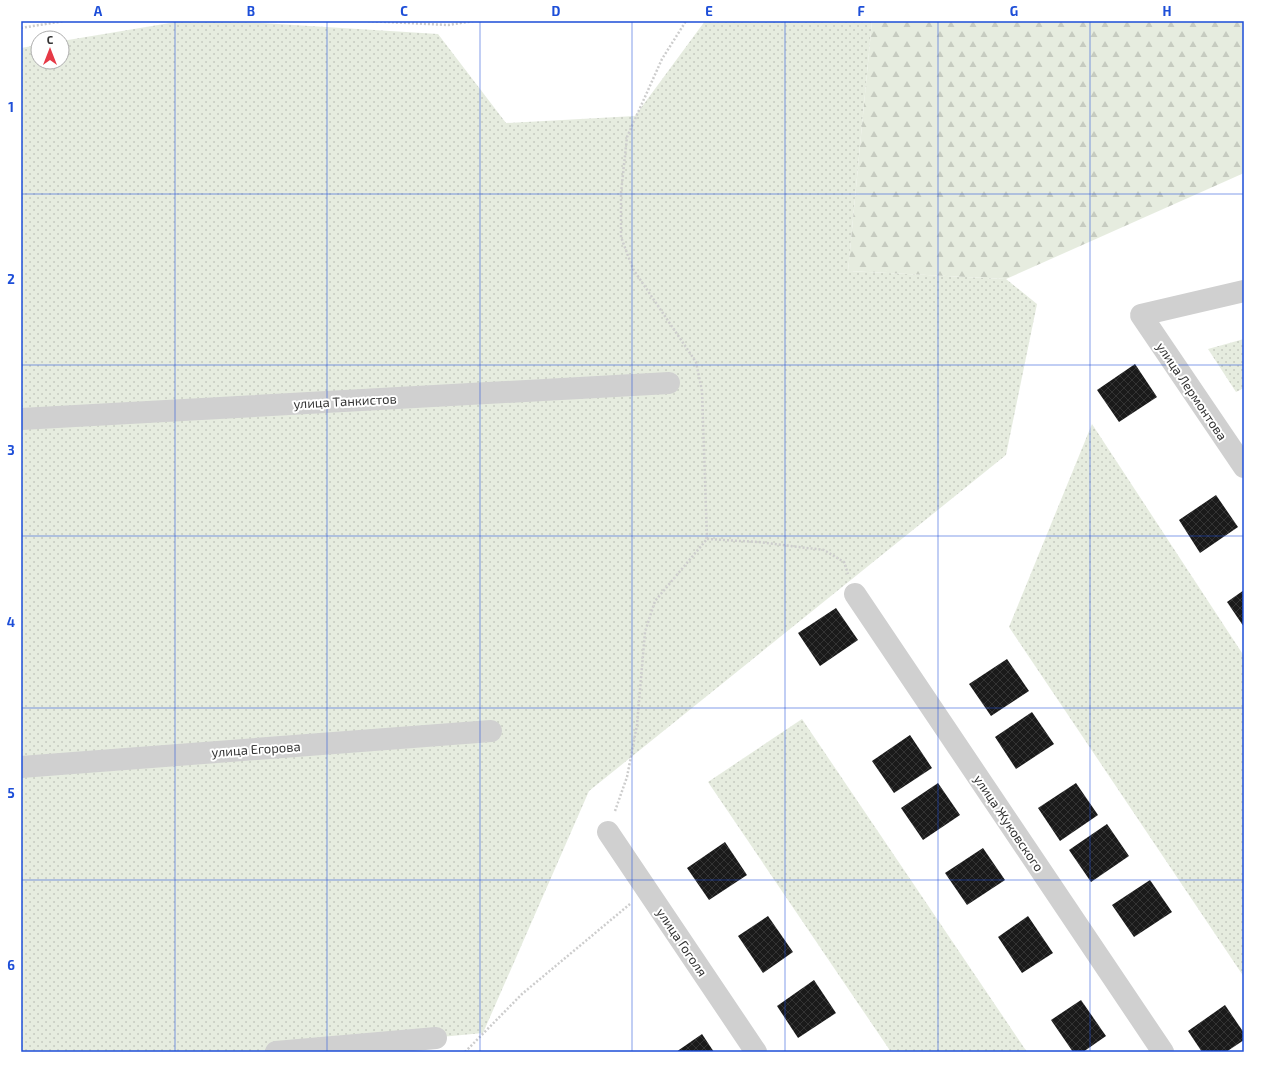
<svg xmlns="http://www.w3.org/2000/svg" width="1265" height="1073" viewBox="0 0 1265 1073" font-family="'Exo 2',sans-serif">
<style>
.grass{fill:url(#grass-dots)}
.forest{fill:url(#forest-firs)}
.building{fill:url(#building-cross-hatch)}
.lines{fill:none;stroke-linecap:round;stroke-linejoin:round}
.path{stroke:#cdcdcd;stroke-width:2.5;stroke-dasharray:2 2;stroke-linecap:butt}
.minor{stroke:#d0d0d0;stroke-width:22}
.grid{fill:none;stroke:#1d4ed8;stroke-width:1;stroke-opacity:0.55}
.labels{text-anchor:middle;stroke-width:4;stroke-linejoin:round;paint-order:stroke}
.street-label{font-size:13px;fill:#333;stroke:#fff}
.neatline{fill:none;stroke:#1d4ed8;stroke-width:1.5}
.grid-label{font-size:13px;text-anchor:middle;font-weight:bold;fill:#1d4ed8}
</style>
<defs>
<pattern id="grass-dots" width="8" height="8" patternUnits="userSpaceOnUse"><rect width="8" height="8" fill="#e6ecdf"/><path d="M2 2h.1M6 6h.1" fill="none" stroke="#c6cbc0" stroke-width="1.8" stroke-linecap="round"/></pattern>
<pattern id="forest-firs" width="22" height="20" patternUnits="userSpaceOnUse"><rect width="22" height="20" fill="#e6ecdf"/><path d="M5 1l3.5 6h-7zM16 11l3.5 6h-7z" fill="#c6cbc0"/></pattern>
<pattern id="building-cross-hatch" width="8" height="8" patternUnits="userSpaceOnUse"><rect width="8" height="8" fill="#1a1a1a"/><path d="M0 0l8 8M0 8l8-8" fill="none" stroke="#333"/></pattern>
</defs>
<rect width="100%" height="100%" fill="#fff"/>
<g class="grass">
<path d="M182 21H228L438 34 506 123 635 116 705 21H872L848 271 1006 279 1037 304 1006 455 589 791 483 1033 281 1052H21V48L38 45V62H62V41Z"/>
<path d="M1244 339V388L1236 392 1208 349Z"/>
<path d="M1092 424 1244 656V977L1009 627Z"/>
<path d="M802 719 1027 1052H891L708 782Z"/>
</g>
<path class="forest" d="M872 21H1244V173L1006 279 848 271Z"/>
<g class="building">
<path d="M1135 364 1157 397 1119 422 1097 390Z"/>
<path d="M1216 495 1238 527 1200 553 1179 520Z"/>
<path d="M1244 590V627L1227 602Z"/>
<path d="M836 608 858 640 820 666 798 633Z"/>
<path d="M1007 659 1029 691 991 716 969 684Z"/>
<path d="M1032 712 1054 744 1016 769 995 737Z"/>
<path d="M910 735 932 768 894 793 872 761Z"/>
<path d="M938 783 960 815 923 840 901 808Z"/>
<path d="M1076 783 1098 815 1060 841 1038 808Z"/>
<path d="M1107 824 1129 856 1091 882 1069 850Z"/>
<path d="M725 842 747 875 709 900 687 868Z"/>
<path d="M983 848 1005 880 967 905 945 873Z"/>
<path d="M1150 880 1172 912 1134 937 1112 905Z"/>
<path d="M768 916 793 952 763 973 738 936Z"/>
<path d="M1028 916 1053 953 1022 973 998 937Z"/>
<path d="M814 980 836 1013 798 1038 777 1006Z"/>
<path d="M1081 1000 1106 1036 1083 1052H1073L1051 1020Z"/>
<path d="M1225 1005 1244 1033V1040L1226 1052H1202L1188 1031Z"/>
<path d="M702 1034 714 1052H676Z"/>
</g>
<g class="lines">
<g class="path">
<path d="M368 21 448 25 474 21"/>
<path d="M21 28 64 21"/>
<path d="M707 539 758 542 824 550 844 562 848 574"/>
<path d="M615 811 627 777 637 725 645 632 655 601 707 539 702 391 696 362 633 269 621 237V193L627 137 662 59 686 21"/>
<path d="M465 1052 522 994 630 904"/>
</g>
<g class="minor">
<path d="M1244 291 1141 315 1244 467"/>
<path d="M21 419 669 383"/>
<path d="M855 594 1163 1052"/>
<path d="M21 767 491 731"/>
<path d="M608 832 756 1052"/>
<path d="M276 1052 436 1038"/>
</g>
</g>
<path class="grid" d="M175 21V1052M327 21V1052M480 21V1052M632 21V1052M785 21V1052M938 21V1052M1090 21V1052M21 194H1244M21 365H1244M21 536H1244M21 708H1244M21 880H1244"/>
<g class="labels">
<g class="street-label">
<text transform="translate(1192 391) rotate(56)" y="5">улица Лермонтова</text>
<text transform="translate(345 401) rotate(-3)" y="5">улица Танкистов</text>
<text transform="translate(256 749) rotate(-4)" y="5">улица Егорова</text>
<text transform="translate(1009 823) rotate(56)" y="5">улица Жуковского</text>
<text transform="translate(682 942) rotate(56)" y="5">улица Гоголя</text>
</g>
</g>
<rect width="1265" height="1073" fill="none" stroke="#ffffff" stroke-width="44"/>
<g transform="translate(50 50)"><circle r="19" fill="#ffffff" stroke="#adadad"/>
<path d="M0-3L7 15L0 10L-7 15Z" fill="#e63946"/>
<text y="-6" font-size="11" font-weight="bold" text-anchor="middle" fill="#333333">С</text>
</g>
<rect x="22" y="22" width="1221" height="1029" class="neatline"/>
<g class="grid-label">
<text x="98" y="16">A</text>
<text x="251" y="16">B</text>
<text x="404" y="16">C</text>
<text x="556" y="16">D</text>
<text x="709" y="16">E</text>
<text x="861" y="16">F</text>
<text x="1014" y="16">G</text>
<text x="1167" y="16">H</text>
<text x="11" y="112">1</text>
<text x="11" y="284">2</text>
<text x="11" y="455">3</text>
<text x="11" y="627">4</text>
<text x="11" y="798">5</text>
<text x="11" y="970">6</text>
</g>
</svg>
